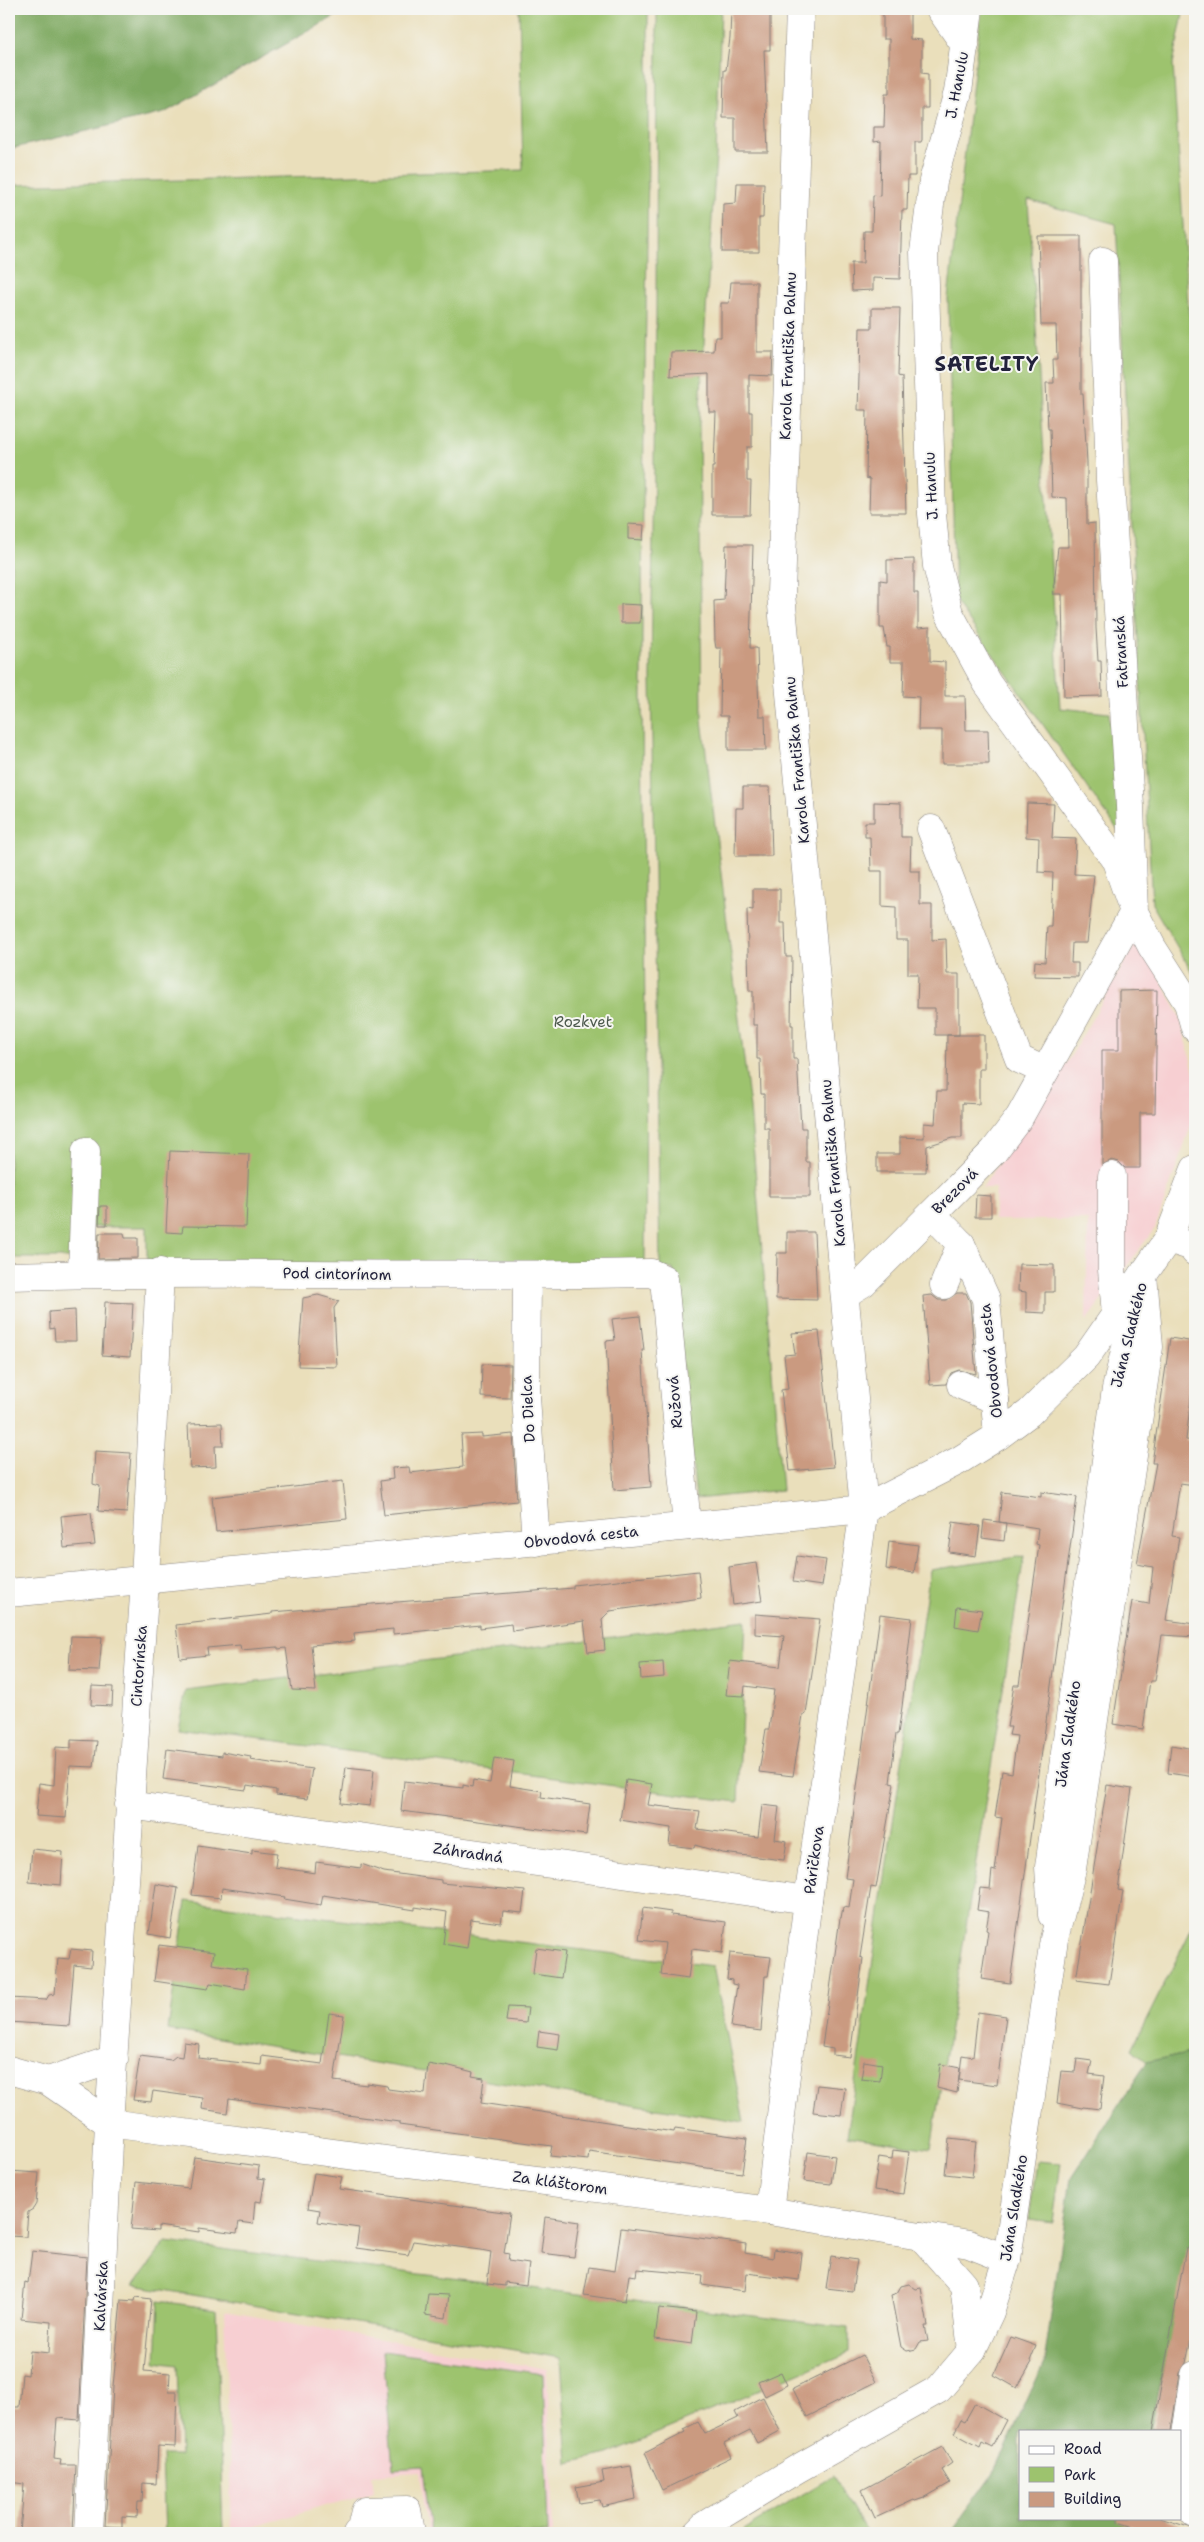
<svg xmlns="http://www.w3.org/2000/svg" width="1204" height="2542" viewBox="0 0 1204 2542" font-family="'Shantell Sans',sans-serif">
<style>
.built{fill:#f7cfd2}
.green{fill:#9dc36e;stroke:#607254}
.forest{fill:#7ea961;stroke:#50664e}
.building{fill:#ca9a80}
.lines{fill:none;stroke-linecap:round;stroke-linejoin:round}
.minor-casing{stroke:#86807b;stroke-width:29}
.minor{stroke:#fff;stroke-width:28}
.labels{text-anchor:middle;stroke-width:4;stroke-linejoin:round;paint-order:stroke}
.street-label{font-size:15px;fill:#22223b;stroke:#f6f6f2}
.park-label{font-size:15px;fill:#4d5a4d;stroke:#f6f6f2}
.district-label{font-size:20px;font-weight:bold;letter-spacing:1px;fill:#22223b;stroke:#f6f6f2}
</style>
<rect width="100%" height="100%" fill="#f6f6f2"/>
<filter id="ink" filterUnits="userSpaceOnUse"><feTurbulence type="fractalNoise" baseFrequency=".02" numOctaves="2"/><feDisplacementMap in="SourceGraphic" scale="10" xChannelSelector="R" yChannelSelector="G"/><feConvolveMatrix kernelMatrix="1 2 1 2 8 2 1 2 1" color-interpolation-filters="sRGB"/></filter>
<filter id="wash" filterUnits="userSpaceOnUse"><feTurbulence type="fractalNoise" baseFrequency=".0096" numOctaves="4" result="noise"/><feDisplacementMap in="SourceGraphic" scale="20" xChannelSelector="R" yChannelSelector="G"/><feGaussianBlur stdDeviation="1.12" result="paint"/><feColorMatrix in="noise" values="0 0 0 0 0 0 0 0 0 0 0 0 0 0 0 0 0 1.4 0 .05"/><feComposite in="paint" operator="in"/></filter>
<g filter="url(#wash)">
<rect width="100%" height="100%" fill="#eadfbb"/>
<g class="built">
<path d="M1139 937 1180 1017 1195 1077V1114L1155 1228 1086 1321 1088 1220H994L996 1188H982L1071 1056Z"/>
<path d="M224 2311 547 2369 553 2533H428L420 2472 372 2475 374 2492 232 2533Z"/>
</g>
<g class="green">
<path d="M519 9H648C650 236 641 463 642 691 643 882 647 1074 645 1266L147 1263V1227H89V1258H9V784L12 653 9 185 523 170Z"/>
<path d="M657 9H721L716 156 699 423 702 720 750 1108 782 1490 696 1499 673 1269 660 1268 651 676 656 317Z"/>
<path d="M984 9H1184L1173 64 1188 304 1195 353V977L1152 904 1116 224 1028 200 1060 708 1109 713 1122 836 955 601 948 298 981 13Z"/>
<path d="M1024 1556 931 2149 847 2136 930 1570Z"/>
<path d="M746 1620 738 1802 178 1729 186 1691Z"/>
<path d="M186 1901 713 1966 744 2122 168 2030Z"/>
<path d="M1195 1922V2051L1147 2062 1132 2049Z"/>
<path d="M1037 2161 1061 2163 1053 2222 1029 2219Z"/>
<path d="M166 2242 849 2328V2352L608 2454 568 2463 561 2358 134 2285Z"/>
<path d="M159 2301 216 2309 223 2533H165L162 2456H180L177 2365 156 2362Z"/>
<path d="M383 2351 543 2374 548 2533H431L423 2467 393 2469Z"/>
<path d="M833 2476 866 2533H741L743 2530Z"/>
</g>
<g class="forest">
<path d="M9 9H348L164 113 9 149Z"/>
<path d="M1195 2051V2235L1150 2431H1020V2518H1129L1126 2533H950L995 2470 1044 2363 1071 2178 1147 2062Z"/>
</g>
<g id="blocks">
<g class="building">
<path d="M731 9H767V15H770V50H764L768 152H735V118H723L724 70H726L730 38Z"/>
<path d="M883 9H910V39L922 40V73L928 74V108H922V140L921 142H915V176H908L907 210H902L900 279 873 278V290L852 291 851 263H863L864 231H872L873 195 880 196 881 141 874 142V127H884L885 94H889V39H883Z"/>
<path d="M737 183H764L763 218H759V252H722L723 204 736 203Z"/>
<path d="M1038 236H1081V394H1083L1087 462V524L1095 523 1096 628 1098 661H1101L1102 696 1064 697 1062 594H1053L1058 547H1068L1067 498 1052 497 1050 429H1048L1046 383H1054L1053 360H1057L1056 325H1041Z"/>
<path d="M731 282H757V352H773L772 376 749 375V412H752V447H747V481H751L750 515H712V467H714L716 412H709V374L670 376 671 352 714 351 715 337H721V303H729Z"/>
<path d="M872 308H900L898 376 902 377 906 513H869L870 479 866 478 867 410H858L859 376 860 328H872Z"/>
<path d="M628 524 644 525 643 540 628 539Z"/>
<path d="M726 545H753L750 648H757L759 716H765L766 750H728V716H720L721 648H716L715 642 714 601 724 600Z"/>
<path d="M914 559V593H918V628L930 627V661L945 662V696H965L966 730H988L989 764H942V730H918L919 697 903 696 904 662H890V647H887L884 628H880V580L887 581V560Z"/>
<path d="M621 604 641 605 640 623H621Z"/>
<path d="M743 787H770L772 856H735L736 808H743Z"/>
<path d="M874 802 901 803V837H911L910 871H920V905H932V940L946 939 947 974H959V1035H935V1008H917L918 974H908V940H896V907L882 906V871H871L870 837H865V822H874Z"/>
<path d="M1027 803 1054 804 1052 838 1076 839 1074 874 1094 875 1087 943H1072L1071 963H1078V977L1034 976 1035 961 1045 962 1047 926H1051L1053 873 1038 872 1039 838 1026 837Z"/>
<path d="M753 889H780V923H785L786 957H792L791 1025H793V1059H797L801 1128H806V1162H810V1197H769V1128H764V1094H761L760 1059H757V1025H753V991H749L747 909 753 910Z"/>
<path d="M1157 990 1155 1113H1140V1168H1125L1119 1162 1112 1160 1102 1165V1050H1119V991Z"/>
<path d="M947 1035H984V1069H979V1104L962 1103V1138H952L927 1146 926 1172H877V1154H900V1137L924 1138V1123L935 1124 937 1091H946Z"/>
<path d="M170 1151 249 1154 246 1227 183 1226 182 1233 166 1232Z"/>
<path d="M976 1195 991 1196V1217H975Z"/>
<path d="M100 1206H107V1225H99Z"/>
<path d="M787 1232H814L817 1300 776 1299 777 1253H787Z"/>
<path d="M99 1233H124L125 1238H138V1258L98 1259Z"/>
<path d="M1019 1264 1054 1265V1292H1045V1313L1026 1312V1292L1018 1291Z"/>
<path d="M957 1293H966L970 1302 976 1374 959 1370 951 1373 946 1384 930 1385 923 1296 932 1295 938 1300H946Z"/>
<path d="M318 1295 339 1301 334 1308 337 1367 298 1366 303 1298Z"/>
<path d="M105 1302 133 1303 130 1357 102 1355Z"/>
<path d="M75 1310 76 1341H55L54 1328 50 1329 49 1312Z"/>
<path d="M640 1316 644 1350H642L651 1487 614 1490 606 1341 615 1340 612 1319Z"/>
<path d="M819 1331 834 1467 790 1471 781 1390 788 1389 784 1355 795 1354 792 1333Z"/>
<path d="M1170 1338 1195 1342V1364L1186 1440 1195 1441V1485L1180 1483 1172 1536 1179 1537 1166 1620 1195 1624V1637L1162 1635 1155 1681H1150L1143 1729 1113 1724 1132 1601 1149 1604 1153 1567 1137 1564 1156 1463H1152Z"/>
<path d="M482 1364 511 1365 510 1398 481 1397Z"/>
<path d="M222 1423 223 1446H215L216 1467 190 1468 188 1424Z"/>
<path d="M482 1434V1437L513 1434 517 1501 384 1515 380 1481 393 1479 392 1468 409 1467 410 1473 463 1467 461 1435Z"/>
<path d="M95 1451 131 1453 127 1513 98 1511 100 1486 93 1484Z"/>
<path d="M343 1481 347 1519 216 1532 212 1497Z"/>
<path d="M1002 1492 1041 1497V1492L1077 1497 1010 1983 981 1979 988 1931 986 1930 989 1912 977 1910 980 1888 990 1889 992 1870 995 1871 1002 1818 995 1817 1002 1771 1012 1773 1017 1736 1009 1735 1011 1727H1007L1014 1685H1019L1039 1545 1036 1544 1038 1528 999 1522Z"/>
<path d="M91 1513 95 1545 64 1548 61 1516Z"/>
<path d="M984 1520 1006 1523 1004 1541 982 1538Z"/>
<path d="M953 1522 980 1526 976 1556 949 1552Z"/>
<path d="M889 1541 918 1545 914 1573 886 1569Z"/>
<path d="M797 1556 826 1560 822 1586 793 1582Z"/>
<path d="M756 1563 762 1601 733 1605 729 1567Z"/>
<path d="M698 1571 701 1598 610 1611 602 1619 605 1650 588 1652 584 1621 512 1631 511 1624 480 1628V1625L393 1634V1629L354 1633 355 1641 311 1645 316 1691 292 1690 286 1648 278 1649V1647L241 1650 240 1645 207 1648 208 1655 180 1658 176 1625 272 1614V1612L573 1588V1585Z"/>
<path d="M957 1607 982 1610 978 1630 955 1626Z"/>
<path d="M755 1614 820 1619 806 1714 803 1715 793 1776 759 1772 766 1729H769L774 1690 745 1686 744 1696 726 1695 730 1661 780 1667 784 1636 755 1634Z"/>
<path d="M880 1614 912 1618 902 1707 898 1734H896L890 1783 894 1784 876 1888 871 1887 860 1957 863 1958 850 2057 833 2055V2049L822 2047 840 1918H841L843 1907 849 1908 853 1879 845 1878Z"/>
<path d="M71 1636 102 1637 99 1671 69 1670Z"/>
<path d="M663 1662 664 1677 641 1679 640 1664Z"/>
<path d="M92 1686 113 1687 112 1706 91 1705Z"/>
<path d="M71 1740 97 1741 94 1767 70 1766 66 1818 36 1816 39 1783 54 1785 56 1747 71 1748Z"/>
<path d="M1171 1745 1195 1749V1777L1168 1773Z"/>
<path d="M167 1749 222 1756V1752L251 1757 250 1760 312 1769 307 1799 276 1795V1790L247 1785 246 1790 163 1779Z"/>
<path d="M494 1758 514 1761 510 1786 542 1791 541 1797 590 1804 586 1835 401 1811 404 1781 463 1788V1785L472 1787 473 1780 490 1783Z"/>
<path d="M346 1767 374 1770 370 1806 341 1803Z"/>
<path d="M626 1780 652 1784 648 1805 700 1811 697 1829 758 1837 762 1805 779 1807 775 1839 787 1841 784 1860 722 1853 695 1845 694 1848 669 1845 671 1828 620 1820Z"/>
<path d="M1107 1785 1132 1789 1118 1890 1123 1891 1109 1984 1076 1980Z"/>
<path d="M198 1846 252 1854V1850L277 1853 275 1867 315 1873 316 1862 361 1868V1864L384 1872 441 1880V1883L525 1891 522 1913 503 1911 501 1923 471 1919 467 1948 443 1944 447 1912 415 1907V1910L323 1895 321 1905 284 1899 285 1897 222 1888 221 1898 192 1895Z"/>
<path d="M32 1849 63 1852 61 1885 29 1882Z"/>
<path d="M156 1884 178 1888 170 1938 149 1934Z"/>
<path d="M643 1908 671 1912V1915L726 1922 722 1953 692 1949 688 1979 661 1975 665 1943 639 1940Z"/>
<path d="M159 1945 214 1952 212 1964 247 1969 245 1989 210 1983 208 1989 154 1981Z"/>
<path d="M536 1948 565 1952 561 1978 533 1974Z"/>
<path d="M71 1949 92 1951 91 1967 74 1965 69 2026 9 2022V1998L46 2000 49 1995 55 1994 58 1958 69 1959Z"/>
<path d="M730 1953 771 1957 768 1976H765L761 2031 731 2027 737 1985 732 1984V1980L727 1979Z"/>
<path d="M508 2007 528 2008 526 2023 506 2021Z"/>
<path d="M978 2012 1006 2016 997 2085 959 2080 962 2055 973 2057Z"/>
<path d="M329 2013 344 2015 334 2081 367 2085V2083L387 2086 388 2089 425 2094 428 2064 445 2067 446 2065 473 2072 472 2076 484 2078 481 2103 674 2132 675 2128 747 2138 742 2173 589 2151 588 2160 550 2156 552 2146 399 2125V2122L229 2099 227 2113 202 2109 203 2098 153 2091 151 2102 133 2100 140 2056 171 2060 176 2056 182 2057 184 2042 199 2044 198 2058 261 2065 262 2056 322 2064Z"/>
<path d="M539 2031 560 2034 558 2050 537 2047Z"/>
<path d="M1077 2059 1092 2061 1089 2074 1104 2076 1100 2109 1083 2107 1082 2108 1057 2103 1061 2071 1075 2072Z"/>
<path d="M864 2061 882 2064 880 2081 861 2079Z"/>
<path d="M940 2064 960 2068 957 2093 937 2088Z"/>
<path d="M817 2085 845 2088 841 2115 813 2112Z"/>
<path d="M949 2139 976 2142 972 2177 945 2174Z"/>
<path d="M893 2150 909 2152 903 2194 874 2190 879 2157 892 2159Z"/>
<path d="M808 2152 835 2156 831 2184 804 2181Z"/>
<path d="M194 2157 259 2166 258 2178 265 2179 261 2202 255 2201 253 2224 239 2222 237 2233 199 2228V2232L158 2226V2231L131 2229 136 2182 189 2188Z"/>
<path d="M9 2171 39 2173 36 2204 33 2209 28 2212 26 2237 9 2236Z"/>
<path d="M314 2173 342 2177 339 2189 510 2213 504 2253 509 2254 508 2261 529 2264 526 2285 505 2282V2286L487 2284 491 2252 481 2250 413 2241 408 2255 356 2248 359 2228 318 2222 320 2210 308 2208Z"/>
<path d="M545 2217 579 2222 574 2257 541 2253Z"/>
<path d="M621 2228 746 2244 745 2253 773 2258 774 2249 802 2253 799 2280 747 2273 745 2291 702 2285 703 2275 637 2269 636 2276 629 2275 625 2301 584 2295 589 2267 615 2271Z"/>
<path d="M1186 2248 1195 2249V2313L1190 2344 1186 2363 1180 2373 1171 2431H1153Z"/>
<path d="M32 2251 87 2257 79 2420 57 2418 54 2459 61 2460 60 2465H76L73 2533H20L24 2484 9 2482V2407H19L22 2374 28 2375 30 2351 49 2353 51 2322 21 2319 25 2282 28 2283Z"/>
<path d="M831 2256 857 2260 852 2291 826 2288Z"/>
<path d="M909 2284 916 2289 921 2288 928 2326H925L928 2341 920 2342 916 2349 907 2351 901 2347 891 2295 897 2293 901 2286Z"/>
<path d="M428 2294 449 2295 446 2318 425 2315Z"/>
<path d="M136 2297 151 2299 144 2371 170 2373 169 2392H177L175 2447 158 2446 156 2484 143 2483 142 2502H138L137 2517 122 2516V2527L105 2526 113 2387 121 2300 135 2301Z"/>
<path d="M659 2308 696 2312 692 2344 655 2339Z"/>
<path d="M1011 2337 1036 2346 1030 2361 1032 2362 1017 2388 994 2375Z"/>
<path d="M862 2355 876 2382 807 2417 793 2389Z"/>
<path d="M781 2372 787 2385 765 2396 758 2382Z"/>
<path d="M763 2397 780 2431 757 2443 750 2430 724 2443 731 2457 662 2490 645 2453 686 2432 684 2429 698 2422 705 2434 738 2418 735 2412Z"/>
<path d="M975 2403 1006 2420 992 2447 982 2442 980 2447 954 2433 961 2419 965 2421Z"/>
<path d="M942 2447 952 2463 942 2470 950 2483 924 2498 915 2501 914 2500 875 2518 862 2490Z"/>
<path d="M631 2466 636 2499 602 2507 600 2500 579 2503 576 2487 604 2482 602 2471Z"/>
<path d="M1118 2518H1160L1195 2529V2533H1154L1118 2522Z"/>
</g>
</g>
</g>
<g filter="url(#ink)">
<use href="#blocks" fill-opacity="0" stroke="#86807b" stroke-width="1"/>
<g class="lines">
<g class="minor-casing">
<g id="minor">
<path d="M940 9 965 45"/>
<path d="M1103 261 1110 480 1130 806 1134 912 1152 947 1188 1003 1195 1028"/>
<path d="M931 829 1019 1059 1045 1071"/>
<path d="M1112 1176V1270L1116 1314"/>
<path d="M932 1214 961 1244 986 1299 998 1436"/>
<path d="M1168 1239 1193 1247 1195 1252"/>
<path d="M82 1274 86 1151"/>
<path d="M9 1276C223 1270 437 1278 651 1273L664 1279 687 1526"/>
<path d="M527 1276 526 1397 536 1542"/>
<path d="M944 1285 961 1244"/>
<path d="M845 1294 863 1283 899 1247 994 1151 1019 1118 1134 912 1116 861 987 683 949 613 937 566 932 514 924 252 933 181 958 92 969 9"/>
<path d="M961 1385 995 1400"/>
<path d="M9 1593 864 1509 958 1461 998 1436 1029 1413 1086 1357 1168 1239 1195 1169"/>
<path d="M129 1805 808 1900"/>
<path d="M1052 1915 1049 1867 1116 1389 1137 1300"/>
<path d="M9 2070 48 2081 109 2123 769 2211 969 2244 1007 2259"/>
<path d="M48 2081 114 2059"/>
<path d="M769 2211 808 1900 864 1509 781 594 800 9"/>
<path d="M921 2236 964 2285 972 2350"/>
<path d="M1180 2474 1195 2375"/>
<path d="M1180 2489 1183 2499 1195 2514"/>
<path d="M89 2533 109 2123 145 1580 160 1272"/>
<path d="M357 2533 411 2532 407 2510 365 2511 360 2532"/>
<path d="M697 2533 705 2525 797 2469 939 2389 972 2350 990 2312 1007 2259 1054 1939 1072 1869 1149 1347 1143 1275"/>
</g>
</g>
<use href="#minor" class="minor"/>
</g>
</g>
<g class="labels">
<g class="street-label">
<text transform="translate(957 85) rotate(-79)" y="5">J. Hanulu</text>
<text transform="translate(788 356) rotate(-88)" y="5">Karola Františka Palmu</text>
<text transform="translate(931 486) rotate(-93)" y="5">J. Hanulu</text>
<text transform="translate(1121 652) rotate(-93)" y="5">Fatranská</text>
<text transform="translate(797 760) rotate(-95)" y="5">Karola Františka Palmu</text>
<text transform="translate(833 1163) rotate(-95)" y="5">Karola Františka Palmu</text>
<text transform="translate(955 1191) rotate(-45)" y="5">Brezová</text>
<text transform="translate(337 1274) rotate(1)" y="5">Pod cintorínom</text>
<text transform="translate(1129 1335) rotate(-76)" y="5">Jána Sladkého</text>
<text transform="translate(991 1361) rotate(-96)" y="5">Obvodová cesta</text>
<text transform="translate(675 1402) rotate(-95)" y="5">Ružová</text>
<text transform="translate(528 1409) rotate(-93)" y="5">Do Dielca</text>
<text transform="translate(581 1537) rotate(-6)" y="5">Obvodová cesta</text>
<text transform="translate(139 1666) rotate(-86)" y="5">Cintorínska</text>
<text transform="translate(1068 1734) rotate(-82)" y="5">Jána Sladkého</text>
<text transform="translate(468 1853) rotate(8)" y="5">Záhradná</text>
<text transform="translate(814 1860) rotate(-82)" y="5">Páričkova</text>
<text transform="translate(560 2183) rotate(8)" y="5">Za kláštorom</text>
<text transform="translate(1014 2208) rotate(-81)" y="5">Jána Sladkého</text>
<text transform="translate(101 2296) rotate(-87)" y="5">Kalvárska</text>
</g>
<g class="park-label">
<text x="583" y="1027">Rozkvet</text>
</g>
<g class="district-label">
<text x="987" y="371">SATELITY</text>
</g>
</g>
<rect width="1204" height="2542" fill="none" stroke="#f6f6f2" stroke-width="30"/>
<rect x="1019" y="2430" width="162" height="90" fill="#f6f6f2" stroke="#a1a1a9"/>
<rect x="1029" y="2446" width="25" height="8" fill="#ffffff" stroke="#a1a1a9"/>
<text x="1064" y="2454" font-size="15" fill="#22223b">Road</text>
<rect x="1029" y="2467" width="25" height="15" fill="#9dc36e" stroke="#a1a1a9"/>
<text x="1064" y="2480" font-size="15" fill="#22223b">Park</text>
<rect x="1029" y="2492" width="25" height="15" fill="#ca9a80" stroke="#a1a1a9"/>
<text x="1064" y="2504" font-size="15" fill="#22223b">Building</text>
</svg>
